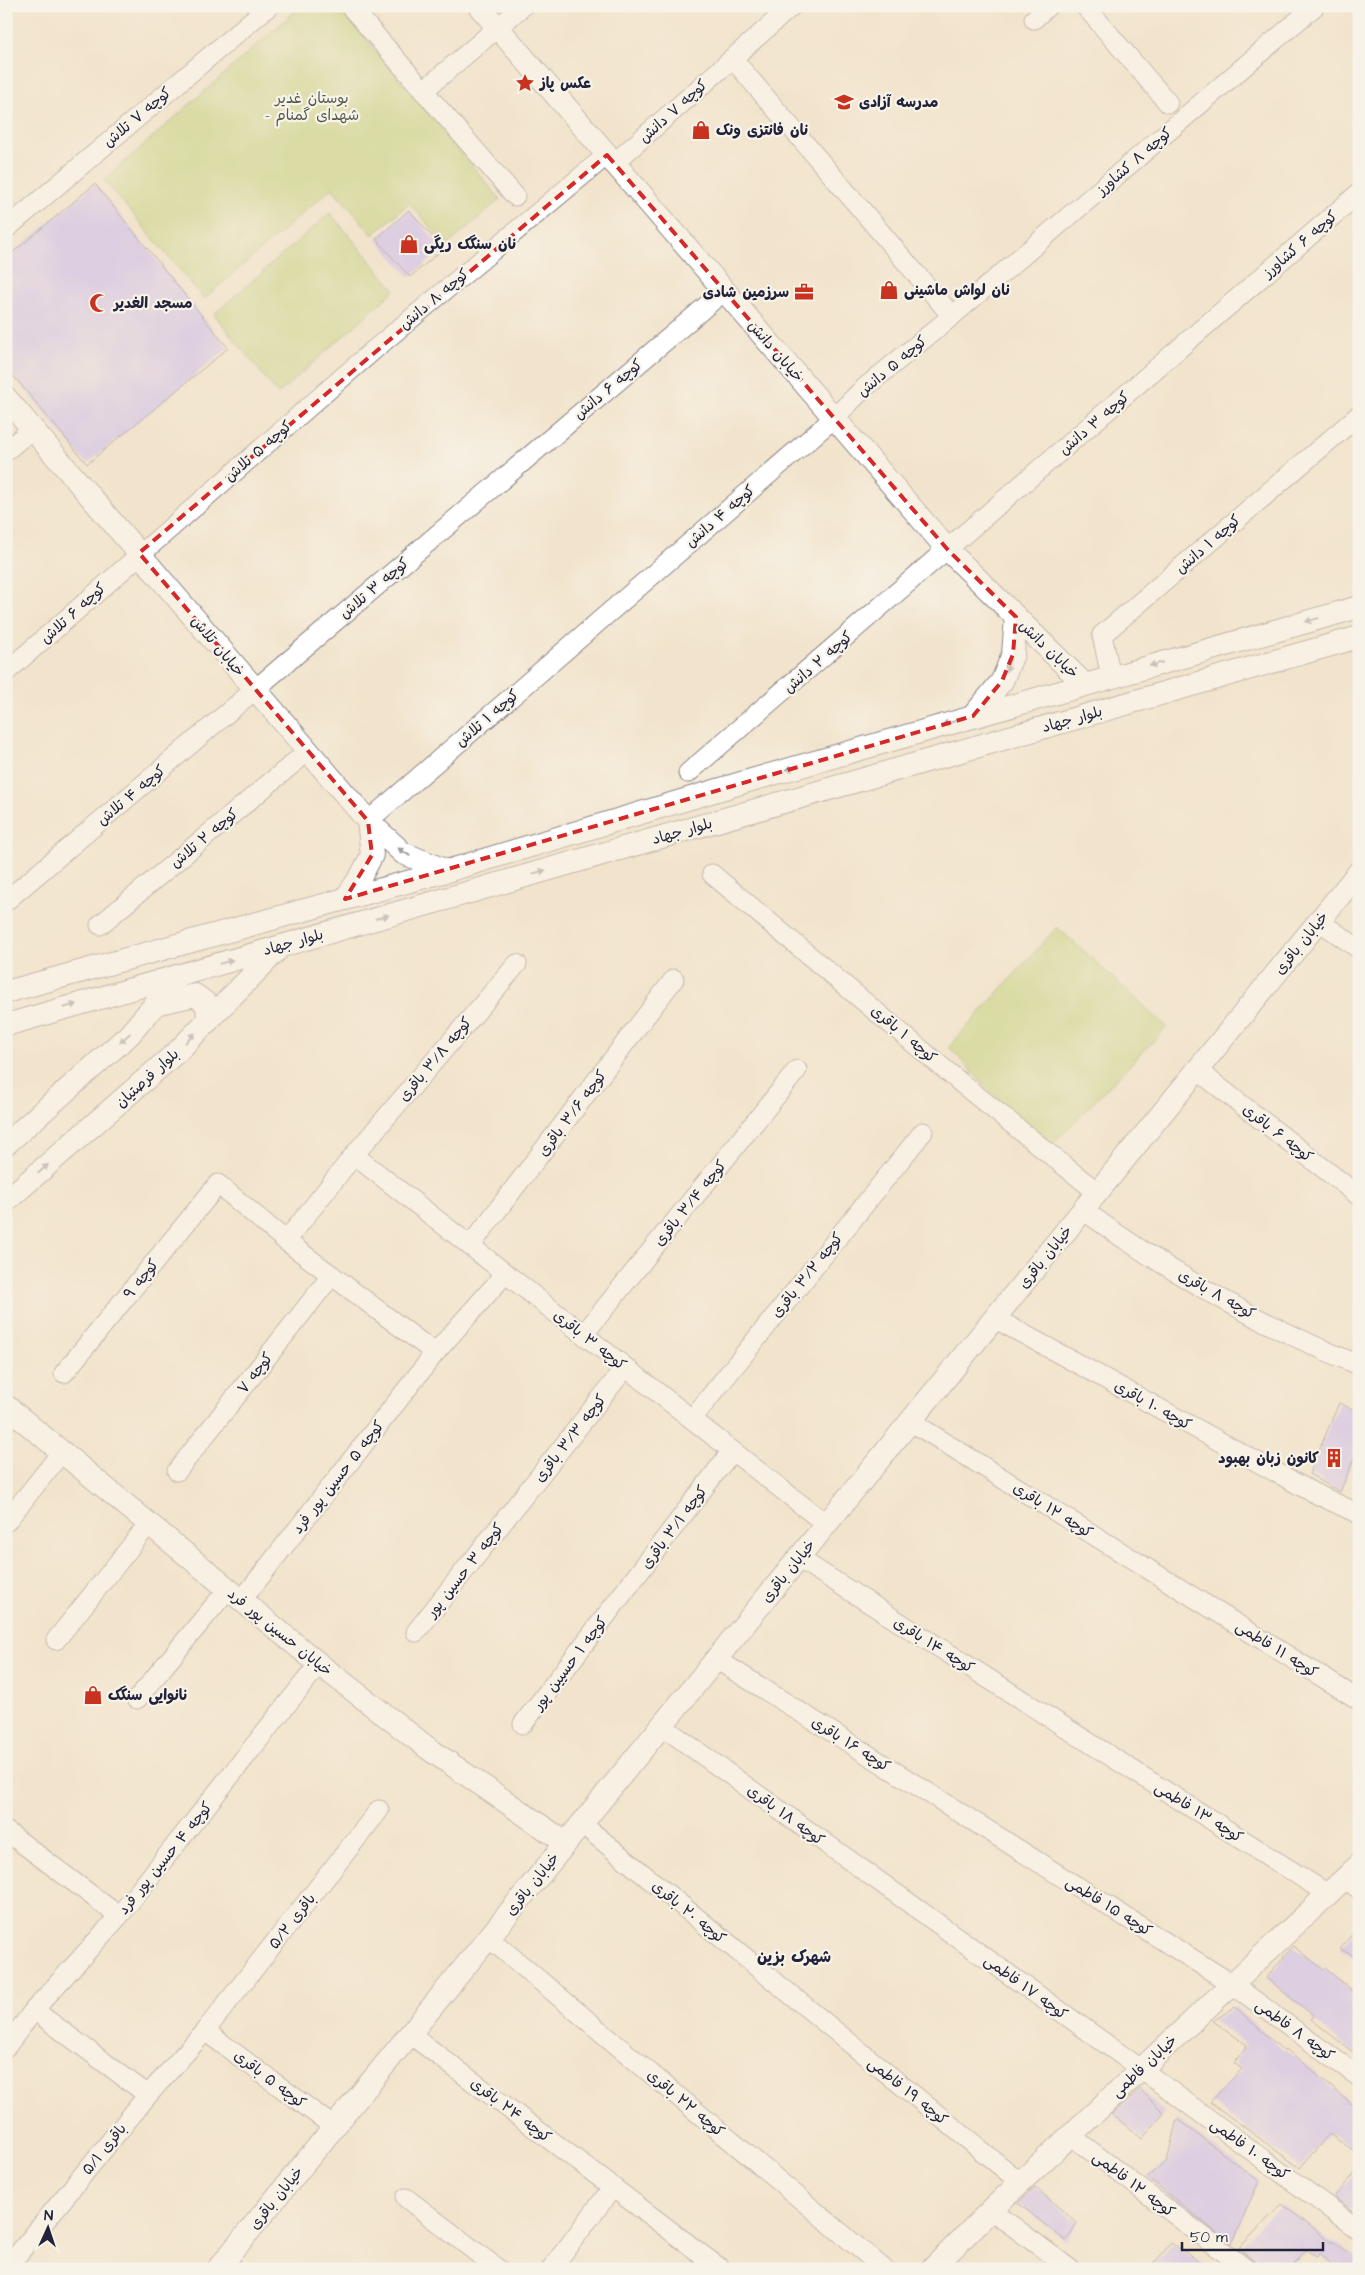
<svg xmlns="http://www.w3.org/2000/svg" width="1365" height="2275" viewBox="0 0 1365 2275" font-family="'Architects Daughter','Playpen Sans Arabic',sans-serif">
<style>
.green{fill:#bcd175;stroke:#6f7a58}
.building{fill:#c3b3fb}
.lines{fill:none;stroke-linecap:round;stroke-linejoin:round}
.minor-casing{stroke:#8a8384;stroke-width:21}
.tertiary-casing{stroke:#8a8384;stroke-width:24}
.minor{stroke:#fff;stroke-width:19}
.tertiary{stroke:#fff;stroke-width:22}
.oneway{fill:#9c9ca7}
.marked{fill:none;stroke:#d62828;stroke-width:4;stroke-dasharray:10 6;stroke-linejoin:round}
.labels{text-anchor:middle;stroke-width:4.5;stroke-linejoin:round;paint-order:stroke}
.poi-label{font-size:15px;font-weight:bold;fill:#22223b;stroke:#f7f3e8;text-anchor:start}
.park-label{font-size:15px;fill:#50574c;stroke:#f7f3e8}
.street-label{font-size:15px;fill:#22223b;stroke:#f7f3e8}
.neighbourhood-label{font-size:16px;font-weight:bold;fill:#22223b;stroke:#f7f3e8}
</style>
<rect width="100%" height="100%" fill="#f7f3e8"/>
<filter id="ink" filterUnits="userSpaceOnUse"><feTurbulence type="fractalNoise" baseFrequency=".02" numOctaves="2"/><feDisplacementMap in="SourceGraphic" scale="10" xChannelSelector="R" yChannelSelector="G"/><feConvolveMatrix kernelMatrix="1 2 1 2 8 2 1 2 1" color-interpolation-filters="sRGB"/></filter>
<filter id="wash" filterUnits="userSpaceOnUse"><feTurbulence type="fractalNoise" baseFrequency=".0096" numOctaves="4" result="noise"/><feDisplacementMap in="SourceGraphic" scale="20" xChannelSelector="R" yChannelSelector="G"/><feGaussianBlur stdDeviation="1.12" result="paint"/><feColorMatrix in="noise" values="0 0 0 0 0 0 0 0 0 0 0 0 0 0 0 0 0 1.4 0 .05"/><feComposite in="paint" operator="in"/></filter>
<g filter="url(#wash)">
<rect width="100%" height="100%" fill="#f2e4cc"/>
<g class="green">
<path d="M301 6H338L500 199 447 246 409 203 373 235 332 188 204 299 104 180Z"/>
<path d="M330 213 395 290 278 394 214 314Z"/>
<path d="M1057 927 1167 1027 1046 1151 949 1047Z"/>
</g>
<g id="blocks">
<g class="building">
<path d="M95 184 228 348 87 464 6 367V258Z"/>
<path d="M409 210 443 249 410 277 376 239Z"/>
<path d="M1339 1403 1359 1412V1446L1340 1492 1309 1474Z"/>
<path d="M1359 1926V1959L1340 1949Z"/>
<path d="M1293 1946 1324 1970 1325 1968 1359 1997V2057L1311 2019 1314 2016 1266 1978Z"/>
<path d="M1235 2007 1284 2051 1286 2049 1359 2110V2154L1329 2134 1300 2168 1210 2102 1242 2069 1234 2063 1247 2045 1213 2021Z"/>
<path d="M1140 2089 1164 2113 1142 2139 1112 2114Z"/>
<path d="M1177 2119 1259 2181 1231 2244 1147 2177 1167 2161Z"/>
<path d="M1359 2169V2216L1334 2197Z"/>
<path d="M1035 2187 1077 2223 1066 2241 1018 2203Z"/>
<path d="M1282 2204 1332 2243V2241L1359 2259V2269H1336L1319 2253 1317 2257 1306 2250 1289 2269 1257 2268 1253 2260 1238 2249Z"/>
<path d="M1171 2243 1211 2269H1149Z"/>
</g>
</g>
</g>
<g filter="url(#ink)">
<use href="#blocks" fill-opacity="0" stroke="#8a8384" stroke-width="1"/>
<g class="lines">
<g class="minor-casing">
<g id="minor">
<path d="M350 6 515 196"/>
<path d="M1085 6 1168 103"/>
<path d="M1034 19 1048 6"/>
<path d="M732 58 952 316"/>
<path d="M423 91 523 6"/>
<path d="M613 164 792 6"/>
<path d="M6 229 269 6"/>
<path d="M6 451 32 429"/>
<path d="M6 672 376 348 607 155"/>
<path d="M1111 677 1102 635 1359 415"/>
<path d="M688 773 1359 193"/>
<path d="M368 821 834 418 863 389 952 316 1315 6"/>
<path d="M712 874 961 1083 1097 1192"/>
<path d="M6 901 724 291"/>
<path d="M1319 921 1359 949"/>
<path d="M100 925 308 751"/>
<path d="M1197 1070 1359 1196"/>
<path d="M354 1155 826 1524"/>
<path d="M1083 1210C1167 1271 1263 1326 1359 1365"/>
<path d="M286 1241 354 1155 517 964"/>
<path d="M470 1246 674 979"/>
<path d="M994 1318 1312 1492 1359 1514"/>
<path d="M583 1335 797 1070"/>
<path d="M64 1373 218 1184 286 1241 435 1353"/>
<path d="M692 1419 923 1132"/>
<path d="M910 1421 1359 1700"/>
<path d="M177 1471 332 1275"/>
<path d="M6 1522 61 1453"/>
<path d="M798 1558 1328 1894"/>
<path d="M242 1600 435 1353 505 1274"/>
<path d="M416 1632 625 1368"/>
<path d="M56 1640 148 1525"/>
<path d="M716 1659 1232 1984 1359 2077"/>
<path d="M137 1699 228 1589"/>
<path d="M523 1724 732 1451"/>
<path d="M662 1726 1141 2069 1359 2230"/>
<path d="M582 1824 1020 2182"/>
<path d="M6 1831 119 1916"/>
<path d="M1345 1879 1359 1889"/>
<path d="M489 1938 884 2269"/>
<path d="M34 2010 148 2095"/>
<path d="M205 2031 334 2127"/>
<path d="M410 2034 721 2269"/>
<path d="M6 2047 34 2010 119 1916 319 1664"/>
<path d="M1070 2135 1246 2269"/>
<path d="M406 2198 498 2269"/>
<path d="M991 2210 1070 2269"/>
<path d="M6 2269 148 2095 205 2031 379 1810"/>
<path d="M551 2269 613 2187"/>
</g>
</g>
<g class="tertiary-casing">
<g id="tertiary">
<path d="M479 6 948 550 1084 684"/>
<path d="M6 398 368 821 403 853 447 871"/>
<path d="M973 716 1002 681 1013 654 1016 617"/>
<path d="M345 899 361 876 372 855 368 821"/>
<path d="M6 992 447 871 741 783 1359 607"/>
<path d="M155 1004 195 995 207 1004 208 1021"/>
<path d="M6 1025 1359 637"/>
<path d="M6 1144 129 1035 180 975"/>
<path d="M6 1201 178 1051 280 947"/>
<path d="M6 1406 319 1664 429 1749 566 1843"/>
<path d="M218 2269 1359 872"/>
<path d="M932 2269 991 2210 1359 1865"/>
</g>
</g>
<use href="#minor" class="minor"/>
<use href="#tertiary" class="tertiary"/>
</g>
<defs><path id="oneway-solid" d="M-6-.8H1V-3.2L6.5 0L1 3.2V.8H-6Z" transform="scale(1.25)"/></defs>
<g class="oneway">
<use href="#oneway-solid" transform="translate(1312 620) rotate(164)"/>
<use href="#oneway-solid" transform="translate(1156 664) rotate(164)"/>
<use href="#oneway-solid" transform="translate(1008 665) rotate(110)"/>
<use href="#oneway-solid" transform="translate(949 723) rotate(164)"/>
<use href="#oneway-solid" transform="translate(793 768) rotate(164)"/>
<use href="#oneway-solid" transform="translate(404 852) rotate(-147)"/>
<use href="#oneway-solid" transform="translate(539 872) rotate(-16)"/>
<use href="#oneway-solid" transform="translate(382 917) rotate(-16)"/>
<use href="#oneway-solid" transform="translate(226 962) rotate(-16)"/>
<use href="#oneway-solid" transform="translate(70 1006) rotate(-16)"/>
<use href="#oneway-solid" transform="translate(125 1038) rotate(137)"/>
<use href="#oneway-solid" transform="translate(190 1038) rotate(-46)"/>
<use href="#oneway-solid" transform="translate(43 1169) rotate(-41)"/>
</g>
</g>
<path d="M0 0H1365V2275H0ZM607 155 948 550 1016 617 1013 654 1002 681 973 716 345 899 372 855 368 821 139 553Z" fill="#f2e4cc" fill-opacity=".55" fill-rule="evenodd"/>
<path class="marked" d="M607 155 948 550 1016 617 1013 654 1002 681 973 716 345 899 372 855 368 821 139 553Z"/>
<defs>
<g id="sight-bare" transform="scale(1.5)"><path d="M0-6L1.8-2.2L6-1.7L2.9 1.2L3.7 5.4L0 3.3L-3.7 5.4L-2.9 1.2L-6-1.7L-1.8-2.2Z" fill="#c8321e" stroke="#f7f3e8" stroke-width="2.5" paint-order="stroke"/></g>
<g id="school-bare" transform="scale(1.5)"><path d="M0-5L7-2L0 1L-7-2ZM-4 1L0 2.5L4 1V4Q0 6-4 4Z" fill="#c8321e" stroke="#f7f3e8" stroke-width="2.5" paint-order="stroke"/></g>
<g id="shop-bare" transform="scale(1.5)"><path d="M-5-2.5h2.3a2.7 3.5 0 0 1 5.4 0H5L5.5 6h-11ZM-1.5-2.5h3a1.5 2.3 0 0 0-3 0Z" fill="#c8321e" stroke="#f7f3e8" stroke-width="2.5" paint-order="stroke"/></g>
<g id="office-bare" transform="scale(1.5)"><path d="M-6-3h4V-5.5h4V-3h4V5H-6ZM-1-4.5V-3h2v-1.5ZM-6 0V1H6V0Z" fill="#c8321e" stroke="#f7f3e8" stroke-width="2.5" paint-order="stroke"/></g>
<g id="mosque-bare" transform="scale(1.5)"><path d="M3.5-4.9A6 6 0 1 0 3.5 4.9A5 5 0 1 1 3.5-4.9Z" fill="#c8321e" stroke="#f7f3e8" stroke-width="2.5" paint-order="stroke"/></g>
<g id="building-bare" transform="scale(1.5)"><path d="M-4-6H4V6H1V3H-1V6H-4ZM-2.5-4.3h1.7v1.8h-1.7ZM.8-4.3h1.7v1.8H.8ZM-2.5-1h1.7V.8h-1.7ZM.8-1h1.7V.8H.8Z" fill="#c8321e" stroke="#f7f3e8" stroke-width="2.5" paint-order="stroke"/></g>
</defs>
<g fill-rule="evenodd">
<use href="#sight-bare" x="525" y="83"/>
<use href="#school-bare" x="844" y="102"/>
<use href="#shop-bare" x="701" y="130"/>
<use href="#shop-bare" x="409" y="244"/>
<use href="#shop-bare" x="889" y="290"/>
<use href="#office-bare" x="804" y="292"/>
<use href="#mosque-bare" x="99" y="303"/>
<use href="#building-bare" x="1334" y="1458"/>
<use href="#shop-bare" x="93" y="1695"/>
</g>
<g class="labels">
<g class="poi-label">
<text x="540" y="88">عکس پاز</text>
<text x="859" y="107">مدرسه آزادی</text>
<text x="716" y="135">نان فانتزى ونک</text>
<text x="424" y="249">نان سنگک ریگی</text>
<text x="904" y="295">نان لواش ماشينى</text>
<text x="789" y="297" text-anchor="end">سرزمین شادی</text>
<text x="114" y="308">مسجد الغدیر</text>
<text x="1319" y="1463" text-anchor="end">کانون زبان بهبود</text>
<text x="108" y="1700">نانوایی سنگک</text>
</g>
<g class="park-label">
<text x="312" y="103">بوستان غدیر<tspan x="312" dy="17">- شهدای گمنام</tspan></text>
</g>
<g class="street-label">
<text transform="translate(673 111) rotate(-42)" y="5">کوچه ۷ دانش</text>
<text transform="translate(137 117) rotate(-40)" y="5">کوچه ۷ تلاش</text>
<text transform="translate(1134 161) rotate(-41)" y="5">کوچه ۸ کشاورز</text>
<text transform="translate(1300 244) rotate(-41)" y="5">کوچه ۶ کشاورز</text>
<text transform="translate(434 299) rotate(-40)" y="5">کوچه ۸ دانش</text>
<text transform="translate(776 351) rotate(49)" y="5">خیابان دانش</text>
<text transform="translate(892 366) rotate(-40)" y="5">کوچه ۵ دانش</text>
<text transform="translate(608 389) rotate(-40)" y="5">کوچه ۶ دانش</text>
<text transform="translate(1094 423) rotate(-41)" y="5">کوچه ۳ دانش</text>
<text transform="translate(258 451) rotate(-41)" y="5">کوچه ۵ تلاش</text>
<text transform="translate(720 516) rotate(-41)" y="5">کوچه ۴ دانش</text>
<text transform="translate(1208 544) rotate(-41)" y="5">کوچه ۱ دانش</text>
<text transform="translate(374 588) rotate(-40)" y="5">کوچه ۳ تلاش</text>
<text transform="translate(73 613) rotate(-42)" y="5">کوچه ۶ تلاش</text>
<text transform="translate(218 646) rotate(50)" y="5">خیابان تلاش</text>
<text transform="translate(1049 649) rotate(44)" y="5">خیابان دانش</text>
<text transform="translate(818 662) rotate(-41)" y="5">کوچه ۲ دانش</text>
<text transform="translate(487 718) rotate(-41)" y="5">کوچه ۱ تلاش</text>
<text transform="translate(1072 719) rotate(-16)" y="5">بلوار جهاد</text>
<text transform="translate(131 795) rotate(-40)" y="5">کوچه ۴ تلاش</text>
<text transform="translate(682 831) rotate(-16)" y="5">بلوار جهاد</text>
<text transform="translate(204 838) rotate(-40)" y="5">کوچه ۲ تلاش</text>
<text transform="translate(293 942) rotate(-16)" y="5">بلوار جهاد</text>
<text transform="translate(1301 943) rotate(-51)" y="5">خیابان باقری</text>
<text transform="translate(904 1034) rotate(40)" y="5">کوچه ۱ باقری</text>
<text transform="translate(435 1059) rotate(-50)" y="5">کوچه ۳/۸ باقری</text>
<text transform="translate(147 1078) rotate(-42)" y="5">بلوار فرصتیان</text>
<text transform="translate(572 1113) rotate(-53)" y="5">کوچه ۳/۶ باقری</text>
<text transform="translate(1278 1133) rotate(38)" y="5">کوچه ۶ باقری</text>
<text transform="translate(690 1203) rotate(-51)" y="5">کوچه ۳/۴ باقری</text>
<text transform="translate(1045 1257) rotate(-51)" y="5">خیابان باقری</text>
<text transform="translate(807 1275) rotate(-51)" y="5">کوچه ۳/۲ باقری</text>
<text transform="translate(141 1279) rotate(-51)" y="5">کوچه ۹</text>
<text transform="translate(1217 1294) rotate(29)" y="5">کوچه ۸ باقری</text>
<text transform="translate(590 1340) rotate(38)" y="5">کوچه ۳ باقری</text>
<text transform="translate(255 1373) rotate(-52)" y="5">کوچه ۷</text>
<text transform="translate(1153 1405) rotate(29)" y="5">کوچه ۱۰ باقری</text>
<text transform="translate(570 1438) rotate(-52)" y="5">کوچه ۳/۳ باقری</text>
<text transform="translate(338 1477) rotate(-52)" y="5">کوچه ۵ حسین پور فرد</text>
<text transform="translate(1053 1510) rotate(32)" y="5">کوچه ۱۲ باقری</text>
<text transform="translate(674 1527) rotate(-53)" y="5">کوچه ۳/۱ باقری</text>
<text transform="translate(465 1570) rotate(-52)" y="5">کوچه ۳ حسین پور</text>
<text transform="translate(788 1571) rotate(-51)" y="5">خیابان باقری</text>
<text transform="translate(280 1632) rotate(39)" y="5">خیابان حسین پور فرد</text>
<text transform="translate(934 1645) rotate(32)" y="5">کوچه ۱۴ باقری</text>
<text transform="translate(1277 1649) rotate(32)" y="5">کوچه ۱۱ فاطمی</text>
<text transform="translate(570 1663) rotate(-53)" y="5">کوچه ۱ حسیین پور</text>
<text transform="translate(851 1744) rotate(32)" y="5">کوچه ۱۶ باقری</text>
<text transform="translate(1199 1812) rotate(32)" y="5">کوچه ۱۳ فاطمی</text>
<text transform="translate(786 1815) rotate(36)" y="5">کوچه ۱۸ باقری</text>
<text transform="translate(165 1858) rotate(-51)" y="5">کوچه ۴ حسین پور فرد</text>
<text transform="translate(532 1884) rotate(-51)" y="5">خیابان باقری</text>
<text transform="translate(1109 1906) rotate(32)" y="5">کوچه ۱۵ فاطمی</text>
<text transform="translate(689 1912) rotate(39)" y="5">کوچه ۲۰ باقری</text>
<text transform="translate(292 1921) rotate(-52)" y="5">باقری ۵/۲</text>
<text transform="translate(1026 1987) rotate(36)" y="5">کوچه ۱۷ فاطمی</text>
<text transform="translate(1295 2030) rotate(36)" y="5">کوچه ۸ فاطمی</text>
<text transform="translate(1144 2066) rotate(-43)" y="5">خیابان فاطمی</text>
<text transform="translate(270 2079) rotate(37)" y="5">کوچه ۵ باقری</text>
<text transform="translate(908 2091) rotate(39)" y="5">کوچه ۱۹ فاطمی</text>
<text transform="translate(686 2103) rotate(40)" y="5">کوچه ۲۲ باقری</text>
<text transform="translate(511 2110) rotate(37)" y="5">کوچه ۲۴ باقری</text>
<text transform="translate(104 2149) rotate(-51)" y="5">باقری ۵/۱</text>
<text transform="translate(1250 2149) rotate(36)" y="5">کوچه ۱۰ فاطمی</text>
<text transform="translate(1134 2184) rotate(37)" y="5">کوچه ۱۲ فاطمی</text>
<text transform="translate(276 2198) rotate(-51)" y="5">خیابان باقری</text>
</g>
<g class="neighbourhood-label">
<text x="794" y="1962">شهرک بزین</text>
</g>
</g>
<rect width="1365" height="2275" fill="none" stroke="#f7f3e8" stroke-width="25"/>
<g transform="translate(48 2228) rotate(3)" stroke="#f7f3e8" stroke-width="4" paint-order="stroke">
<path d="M0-4L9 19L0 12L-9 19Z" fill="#22223b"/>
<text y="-8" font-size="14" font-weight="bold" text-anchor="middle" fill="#22223b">N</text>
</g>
<path d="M1182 2242v8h141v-8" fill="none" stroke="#22223b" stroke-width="2.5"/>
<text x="1190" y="2242" font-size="15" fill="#22223b" stroke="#f7f3e8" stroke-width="4" paint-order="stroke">50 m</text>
</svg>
